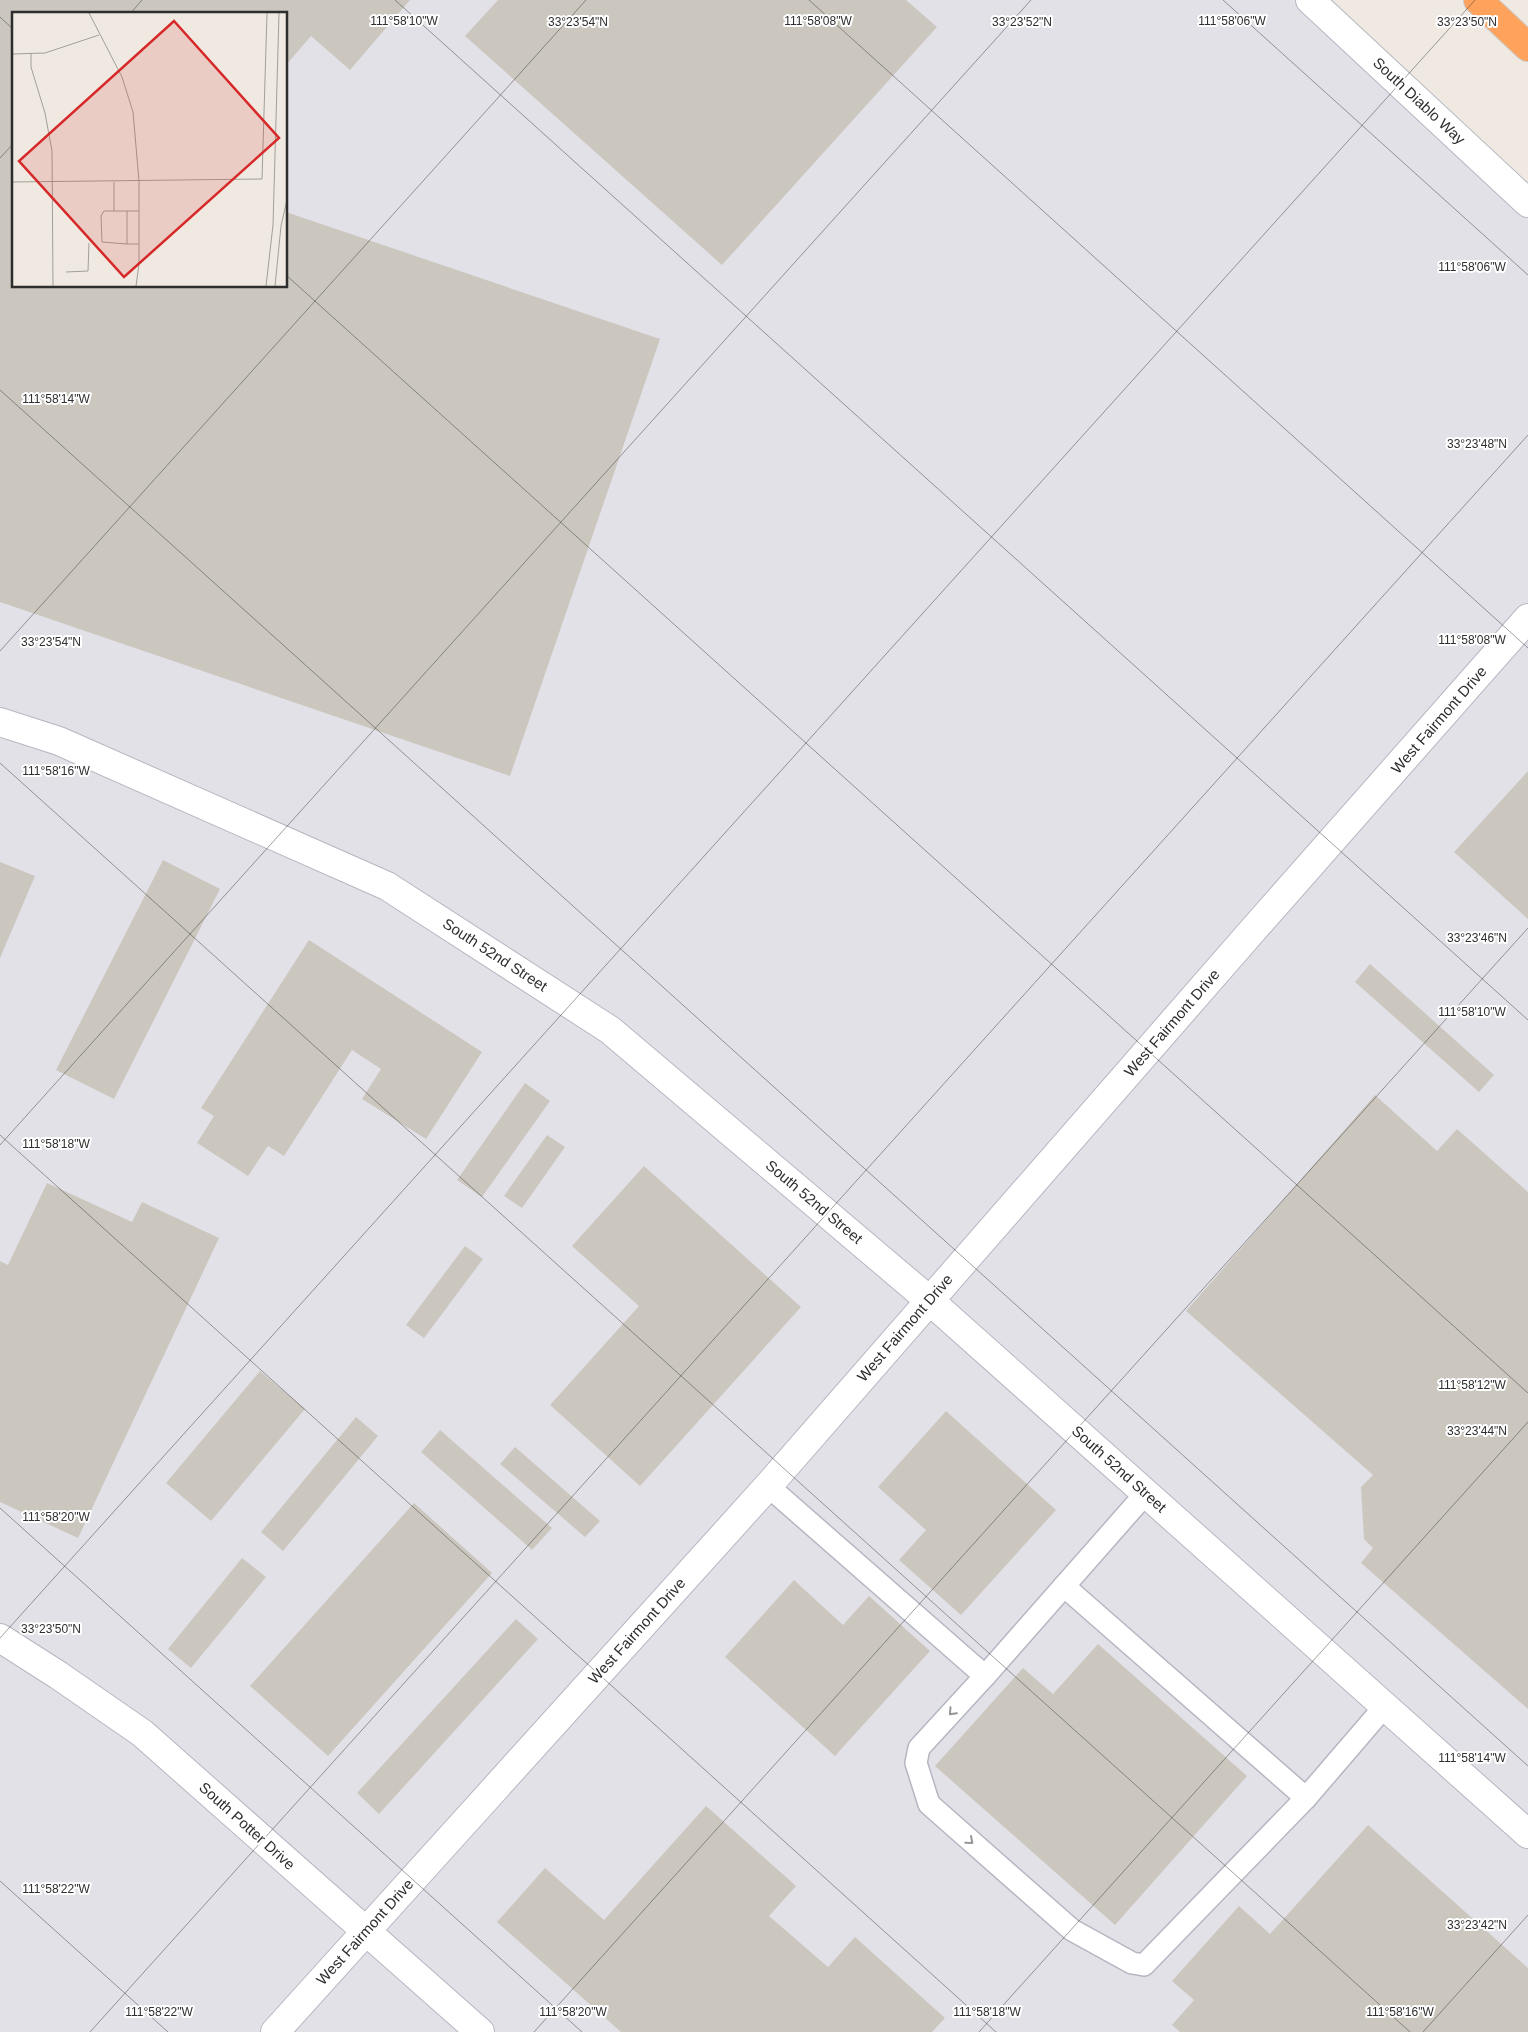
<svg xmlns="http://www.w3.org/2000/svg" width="1528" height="2032" viewBox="0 0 1528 2032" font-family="Arial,sans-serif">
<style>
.industrial{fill:#e3e1e8;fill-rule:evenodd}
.building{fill:#cbc7bf}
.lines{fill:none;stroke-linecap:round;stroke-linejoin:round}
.lane-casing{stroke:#b4b7c1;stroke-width:24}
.street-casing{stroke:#b4b7c1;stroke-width:30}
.secondary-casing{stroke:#b4b7c1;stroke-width:30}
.highway-casing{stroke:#c9c9c9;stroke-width:30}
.lane{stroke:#fff;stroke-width:21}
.street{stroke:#fff;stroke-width:28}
.secondary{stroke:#fff;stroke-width:28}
.highway{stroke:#ffa35c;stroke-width:28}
.oneway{stroke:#969696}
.ticks{fill:none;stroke:#2e2e2e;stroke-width:1;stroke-opacity:0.45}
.labels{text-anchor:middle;stroke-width:4;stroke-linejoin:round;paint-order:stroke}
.street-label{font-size:15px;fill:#2e2e2e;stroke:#fff}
.inset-road{fill:none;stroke:#a29e99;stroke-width:1}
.view{fill:#d62828;fill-opacity:0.15;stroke:#d62828;stroke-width:2.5}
.inset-edge{fill:none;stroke:#2e2e2e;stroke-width:2.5}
.ticks-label{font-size:12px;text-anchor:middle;fill:#2e2e2e;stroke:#fff;stroke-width:4;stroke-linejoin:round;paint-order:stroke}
</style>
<rect width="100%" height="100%" fill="#efe9e1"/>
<path class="industrial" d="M0 0H1293L1528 219V2032H0ZM14 14H286V286H14Z"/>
<g class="building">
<path d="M0 0H410L350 70 311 36 286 65V14H14V286H286V212L660 339 510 776 0 602Z"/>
<path d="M498 0H906L937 27 722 265 465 36Z"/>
<path d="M1528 771V919L1454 852Z"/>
<path d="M163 860 220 889 114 1099 56 1070Z"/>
<path d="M0 862 35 876 0 958Z"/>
<path d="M309 940 482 1052 426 1139 362 1099 381 1069 352 1050 284 1156 268 1146 248 1176 197 1143 214 1116 201 1108Z"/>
<path d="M1370 964 1494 1075 1479 1092 1355 982Z"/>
<path d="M525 1083 550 1101 482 1197 457 1180Z"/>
<path d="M1375 1095 1437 1151 1457 1129 1528 1192V1709L1361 1563 1373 1548 1364 1539 1361 1487 1373 1475 1186 1311Z"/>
<path d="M547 1135 565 1147 522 1208 504 1196Z"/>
<path d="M644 1166 801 1307 640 1486 550 1405 639 1306 572 1246Z"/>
<path d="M47 1183 132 1222 142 1202 219 1238 78 1538 0 1502V1261L8 1265Z"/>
<path d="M465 1246 483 1259 424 1338 406 1325Z"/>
<path d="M260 1371 305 1409 211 1521 166 1483Z"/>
<path d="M946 1411 1056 1510 961 1615 899 1560 926 1530 878 1487Z"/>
<path d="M356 1417 378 1436 283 1551 261 1532Z"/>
<path d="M440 1430 552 1528 532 1550 421 1452Z"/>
<path d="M515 1447 600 1521 585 1537 500 1464Z"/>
<path d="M414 1503 492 1573 328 1756 250 1686Z"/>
<path d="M242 1558 266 1577 191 1668 168 1649Z"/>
<path d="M794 1580 843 1625 869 1596 930 1651 835 1756 725 1657Z"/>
<path d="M516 1619 538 1639 379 1814 357 1793Z"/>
<path d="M1098 1644 1247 1776 1115 1925 935 1766 1023 1668 1053 1694Z"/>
<path d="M706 1806 796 1886 769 1916 828 1967 855 1937 945 2018 932 2032H621L497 1922 545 1868 604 1920Z"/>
<path d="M1368 1825 1528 1968V2032H1180L1172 2025 1194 2000 1172 1981 1239 1906 1270 1934Z"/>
</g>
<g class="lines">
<g class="lane-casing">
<g id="lane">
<path d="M768 1486 985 1676 1146 1493"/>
<path d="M1064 1586 1306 1798 1385 1706"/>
<path d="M985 1676 919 1748 916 1763 929 1804 1072 1930 1132 1963 1144 1965 1306 1798"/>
</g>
</g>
<g class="street-casing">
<g id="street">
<path d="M0 722 59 741 387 886 610 1030 929 1300 1528 1834"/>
<path d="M0 1638 58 1675 142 1733 480 2032"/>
<path d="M275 2032 768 1486 1253 930 1528 618"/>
</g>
</g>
<g class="secondary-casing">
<path id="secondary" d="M1310 0 1528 203"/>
</g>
<g class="highway-casing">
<path id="highway" d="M1478 0 1528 47"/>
</g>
<use href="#lane" class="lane"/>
<use href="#street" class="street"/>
<use href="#secondary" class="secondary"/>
<use href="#highway" class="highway"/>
</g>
<defs><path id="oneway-chevron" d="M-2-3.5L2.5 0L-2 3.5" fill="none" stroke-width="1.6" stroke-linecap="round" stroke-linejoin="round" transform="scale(1.25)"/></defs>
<g class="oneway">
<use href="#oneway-chevron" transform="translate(952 1712) rotate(133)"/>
<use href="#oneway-chevron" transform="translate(970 1841) rotate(41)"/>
</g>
<path class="ticks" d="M395 0 1528 1020M809 0 1528 648M1223 0 1528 275M130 14 142 0M0 17 14 30M0 158 14 143M286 275 1528 1393M0 390 1528 1766M0 651 586 0M0 763 1410 2032M0 1135 996 2032M0 1145 1031 0M0 1508 582 2032M0 1638 1475 0M0 1881 168 2032M90 2032 1528 435M534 2032 1528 928M979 2032 1528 1422M1423 2032 1528 1915"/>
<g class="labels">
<g class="street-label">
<text transform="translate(1419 101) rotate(43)" y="5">South Diablo Way</text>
<text transform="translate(1439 720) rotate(-49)" y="5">West Fairmont Drive</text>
<text transform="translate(495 955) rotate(33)" y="5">South 52nd Street</text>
<text transform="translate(1172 1023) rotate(-49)" y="5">West Fairmont Drive</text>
<text transform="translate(814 1202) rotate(40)" y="5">South 52nd Street</text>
<text transform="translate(905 1328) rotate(-49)" y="5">West Fairmont Drive</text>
<text transform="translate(1119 1469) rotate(42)" y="5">South 52nd Street</text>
<text transform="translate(637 1631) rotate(-48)" y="5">West Fairmont Drive</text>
<text transform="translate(247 1826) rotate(42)" y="5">South Potter Drive</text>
<text transform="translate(365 1932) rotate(-48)" y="5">West Fairmont Drive</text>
</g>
</g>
<g transform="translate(12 12)">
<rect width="275" height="275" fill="#efe9e1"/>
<path class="inset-road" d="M77 1 110 65 121 100 127 169V252L124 274M19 41V55L33 101 40 139 41 274M0 42 33 41 87 23M0 170 250 167 255 1M102 170V199H127M102 199H92L89 204 90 230 115 232M115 199V232H127M54 260 76 259 77 231M254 274 261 213 267 1M263 274 269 214 275 188M275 274V242"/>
<path class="view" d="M162 9 267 126 112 265 7 149Z"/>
<rect width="275" height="275" class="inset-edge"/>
</g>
<g class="ticks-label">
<text x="404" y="25">111°58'10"W</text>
<text x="818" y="25">111°58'08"W</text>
<text x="1232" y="25">111°58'06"W</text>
<text x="578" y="26">33°23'54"N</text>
<text x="1022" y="26">33°23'52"N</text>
<text x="1467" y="26">33°23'50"N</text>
<text x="1472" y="271">111°58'06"W</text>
<text x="56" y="403">111°58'14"W</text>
<text x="1477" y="448">33°23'48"N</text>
<text x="1472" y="644">111°58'08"W</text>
<text x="51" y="646">33°23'54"N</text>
<text x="56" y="775">111°58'16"W</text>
<text x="1477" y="942">33°23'46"N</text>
<text x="1472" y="1016">111°58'10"W</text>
<text x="56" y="1148">111°58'18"W</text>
<text x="1472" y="1389">111°58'12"W</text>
<text x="1477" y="1435">33°23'44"N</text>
<text x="56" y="1521">111°58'20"W</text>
<text x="51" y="1633">33°23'50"N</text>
<text x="1472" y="1762">111°58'14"W</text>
<text x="56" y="1893">111°58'22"W</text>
<text x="1477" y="1929">33°23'42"N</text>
<text x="159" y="2016">111°58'22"W</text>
<text x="573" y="2016">111°58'20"W</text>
<text x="987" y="2016">111°58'18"W</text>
<text x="1400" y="2016">111°58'16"W</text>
</g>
</svg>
